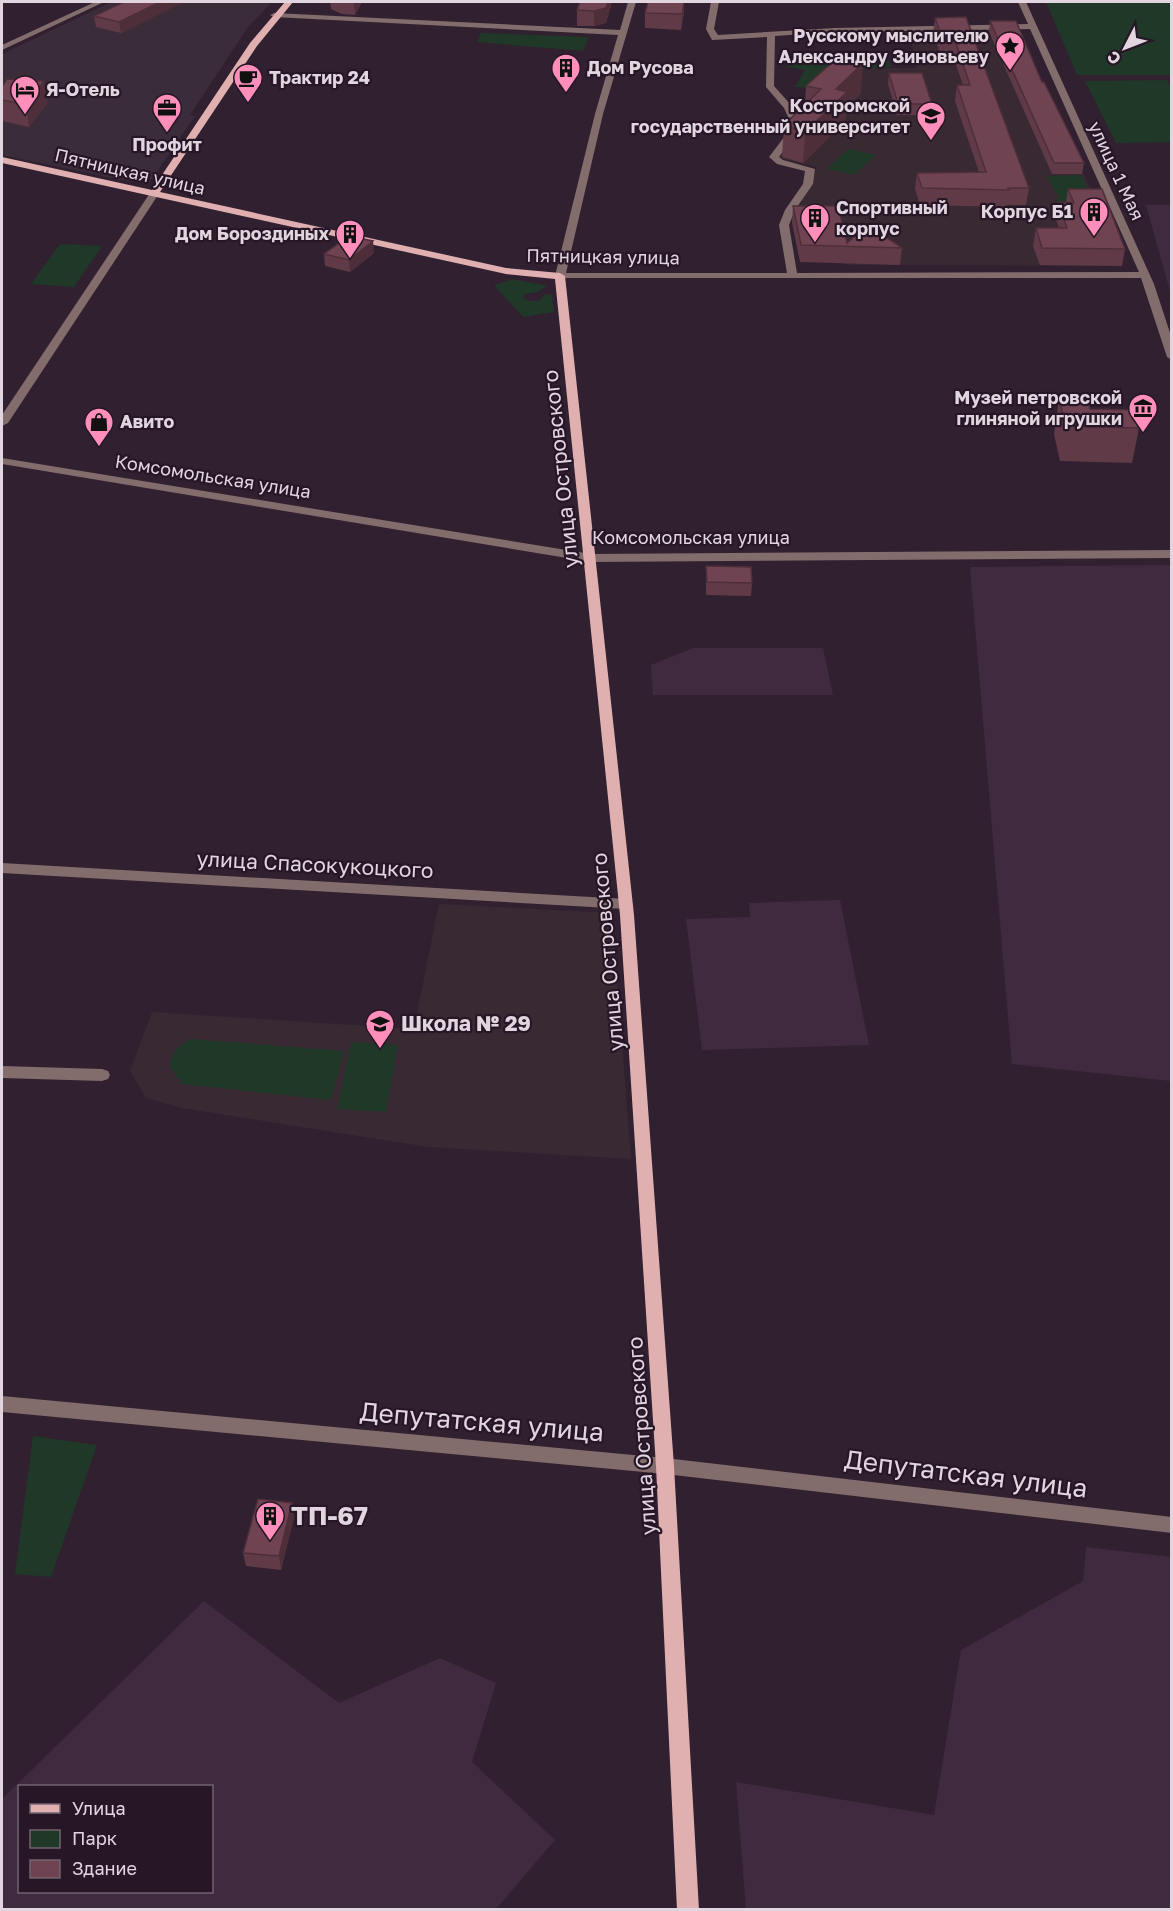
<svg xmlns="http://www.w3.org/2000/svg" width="1173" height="1911" viewBox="0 0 1173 1911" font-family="'Golos Text',sans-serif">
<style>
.commercial{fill:#3a2c39}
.built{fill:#402a3f;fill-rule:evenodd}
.education{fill:#392933}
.green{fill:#1f3828}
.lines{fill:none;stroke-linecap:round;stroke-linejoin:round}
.minor{fill:#836c6c;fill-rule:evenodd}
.major{fill:#e0b0b1;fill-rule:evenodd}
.wall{fill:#603a47}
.shaded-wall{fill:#4e2f39}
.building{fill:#704352;stroke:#4e2f39;stroke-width:1.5}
.labels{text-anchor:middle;stroke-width:4.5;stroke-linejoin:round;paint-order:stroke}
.far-poi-label{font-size:18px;font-weight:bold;fill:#e1d6e0;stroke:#271726;text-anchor:end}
.far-street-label{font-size:18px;fill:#e1d6e0;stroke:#271726}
.street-label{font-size:21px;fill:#e1d6e0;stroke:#271726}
.poi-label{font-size:21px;font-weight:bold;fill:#e1d6e0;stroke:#271726;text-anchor:start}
.near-street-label{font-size:26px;fill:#e1d6e0;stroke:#271726}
.near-poi-label{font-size:26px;font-weight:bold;fill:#e1d6e0;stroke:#271726;text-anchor:start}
</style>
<rect width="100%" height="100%" fill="#312030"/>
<path class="commercial" d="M111 2H272L248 27 190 115 195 116 152 179 132 182 2 155V54Z"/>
<g class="built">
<path d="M1146 205H1171V295Z"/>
<path d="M1171 565V1081L1012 1064 970 567Z"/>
<path d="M693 648H823L833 695H653L651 665Z"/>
<path d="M840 900 869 1045 702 1050 686 919 750 917 749 903Z"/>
<path d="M1086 1547 1171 1557V1909H746L736 1782 934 1815 961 1650 1083 1581Z"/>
<path d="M204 1601 339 1703 440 1658 496 1683 472 1762 555 1840 496 1909H2V1799ZM20 1786H212V1892H20Z"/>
</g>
<g class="education">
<path d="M922 30H1014L1099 206 1122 266 850 265 837 262H800L792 223 817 167 778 158 814 121 826 90 815 88 870 68H916L910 34Z"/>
<path d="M439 904 612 913 631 1159 428 1147 182 1108 146 1098 130 1071 152 1012 414 1029Z"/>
</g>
<g class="green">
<path d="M1046 2H1171V75H1077Z"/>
<path d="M481 33 589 37 583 51 477 42Z"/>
<path d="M887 56 891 67 869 68 813 88 795 87 805 70 787 67 786 62H812L815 57H823Z"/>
<path d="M1167 80 1171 88V142L1116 143 1085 81Z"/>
<path d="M848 149 876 155 854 175 827 169Z"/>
<path d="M1081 175 1096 204H1053L1059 198 1047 176Z"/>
<path d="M60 244 102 246 74 287 31 284Z"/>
<path d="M513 279 547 286 538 292 525 294 523 298 529 301H539L544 295 552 294 554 312 523 317 494 285Z"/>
<path d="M191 1039 344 1051 331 1100 182 1084 170 1067C171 1052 177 1046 191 1039Z"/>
<path d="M351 1042 398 1045 386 1112 337 1109Z"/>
<path d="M33 1436 97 1445 51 1577 15 1574Z"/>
</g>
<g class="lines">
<g class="minor">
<path d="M95 2H104L2 50V45Z"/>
<path d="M628 2H636L603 114 566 273H787L779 225 785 210 803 184 805 171 777 164 769 157 785 136 790 121 784 108 766 87 767 37 712 40 706 29 711 2H719L714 29 718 35 835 28 1028 24 1018 2H1026L1154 284 1172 339V360L1167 357 1141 278H556L555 276 595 114 618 35 274 17 270 15 274 13 620 30ZM1030 29 1139 272 797 273 789 225 795 210 813 184 815 169 783 160 779 157 794 136 799 121 791 105 774 86 775 36 835 32Z"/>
<path d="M150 193 158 195 8 423 2 426V415Z"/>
<path d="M2 458 591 554 1172 550V558L591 562 2 464Z"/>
<path d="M2 863 626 899 633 904 626 909 2 873Z"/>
<path d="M2 1066 102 1069 108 1071 110 1075 108 1079 102 1081 2 1078Z"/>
<path d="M2 1396 665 1458 1172 1517V1533L665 1474 2 1412Z"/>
</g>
<path class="major" d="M285 2H293L257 46 160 192 506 268 560 273 565 276 634 915 674 1466 699 1910H677L656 1466 620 915 555 279 506 274 2 163V157L152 190 250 43Z"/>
</g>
<g class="wall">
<path d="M124 2H183L121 33 96 27 94 16Z"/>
<path d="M330 2H362L355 15 342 14 331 9Z"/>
<path d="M612 2 606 23 594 26H577V10Z"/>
<path d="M645 13H684L681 30 645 28Z"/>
<path d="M966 17 1029 188 1026 205H1007V207L920 205 915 189 917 173 979 172 955 101 957 85H963L953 56H941L933 33 935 18Z"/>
<path d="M990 21 1042 82 1084 163 1082 174H1052L989 32Z"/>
<path d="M889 73 932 104 931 115H897L888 84Z"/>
<path d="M806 86 861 93 846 108 845 122 803 163 782 157 784 125 805 105Z"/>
<path d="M2 87 48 102 29 127 2 121Z"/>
<path d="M1068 189 1125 249 1122 266 1040 265 1033 246 1036 228H1059L1056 219 1058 202H1066Z"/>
<path d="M793 206 847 243 902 248 900 265 800 262 792 223Z"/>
<path d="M374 253 350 272 325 266 324 254Z"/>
<path d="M1059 399 1090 409 1139 428 1132 463 1060 461 1054 434Z"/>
<path d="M706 566 752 583 751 596 706 595Z"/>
<path d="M294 1517 281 1570 246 1566 243 1553Z"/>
</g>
<g class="shaded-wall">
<path d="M160 2H183L121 33 119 22Z"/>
<path d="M354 2H362L355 15Z"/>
<path d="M608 2H612L606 23 594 26V11Z"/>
<path d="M684 2V13L681 30 682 14Z"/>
<path d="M863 63 861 93 846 108 845 122 803 163 805 132 836 89Z"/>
<path d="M44 81 48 102 29 127 26 105Z"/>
<path d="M373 241 374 253 350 272 349 260Z"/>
<path d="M292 1503 294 1517 281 1570 279 1556Z"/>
</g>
<g class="building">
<path d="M124 2H160L119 22 94 16Z"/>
<path d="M580 2H608L606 8 594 11 577 10Z"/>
<path d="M648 2H684L682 14 645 13Z"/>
<path d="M966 17 1029 188H1008L1009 190 922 188 917 173 986 172 957 85H970L955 40H943L935 18Z"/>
<path d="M990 21H1016L1042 82H1044L1084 163H1054Z"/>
<path d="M837 58 863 63 836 89 847 92 805 132 784 125 821 89 806 86Z"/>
<path d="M889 73H922L932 104H898Z"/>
<path d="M7 79 44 81 26 105 2 100V87Z"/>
<path d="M1068 189H1102L1125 249 1042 248 1036 228H1067L1058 202 1074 203Z"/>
<path d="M793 206H838L847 243 863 229 875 230 902 248 801 245Z"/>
<path d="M349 236 373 241 349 260 324 254Z"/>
<path d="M1059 399 1088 400 1090 409 1134 410 1139 428 1066 426Z"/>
<path d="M706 566 751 567 752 583 707 582Z"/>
<path d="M258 1499 292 1503 279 1556 243 1553Z"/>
</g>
<defs>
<g id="sight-pin" transform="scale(1.5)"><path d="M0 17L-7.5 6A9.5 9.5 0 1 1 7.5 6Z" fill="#ff8eba" stroke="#271726"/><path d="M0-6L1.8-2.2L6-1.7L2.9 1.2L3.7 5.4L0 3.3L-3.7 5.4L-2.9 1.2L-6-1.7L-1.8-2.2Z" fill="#111"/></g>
<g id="building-pin" transform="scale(1.5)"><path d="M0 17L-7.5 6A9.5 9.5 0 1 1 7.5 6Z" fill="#ff8eba" stroke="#271726"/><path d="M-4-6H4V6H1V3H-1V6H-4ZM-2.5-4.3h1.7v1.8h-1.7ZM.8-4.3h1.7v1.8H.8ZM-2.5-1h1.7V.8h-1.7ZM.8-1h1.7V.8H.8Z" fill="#111"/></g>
<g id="cafe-pin" transform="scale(1.5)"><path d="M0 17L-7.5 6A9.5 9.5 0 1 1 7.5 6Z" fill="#ff8eba" stroke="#271726"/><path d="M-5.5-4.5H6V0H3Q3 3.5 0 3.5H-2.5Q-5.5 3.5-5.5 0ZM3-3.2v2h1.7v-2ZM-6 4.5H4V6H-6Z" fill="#111"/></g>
<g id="hotel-pin" transform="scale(1.5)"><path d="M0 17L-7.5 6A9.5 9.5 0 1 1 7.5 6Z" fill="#ff8eba" stroke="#271726"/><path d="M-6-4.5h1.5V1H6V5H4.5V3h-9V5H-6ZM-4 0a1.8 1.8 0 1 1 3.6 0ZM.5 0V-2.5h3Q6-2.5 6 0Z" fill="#111"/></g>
<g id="office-pin" transform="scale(1.5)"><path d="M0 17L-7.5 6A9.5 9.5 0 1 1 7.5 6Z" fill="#ff8eba" stroke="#271726"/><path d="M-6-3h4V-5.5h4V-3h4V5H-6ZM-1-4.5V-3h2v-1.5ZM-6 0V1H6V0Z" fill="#111"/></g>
<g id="university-pin" transform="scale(1.5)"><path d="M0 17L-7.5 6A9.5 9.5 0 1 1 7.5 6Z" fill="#ff8eba" stroke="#271726"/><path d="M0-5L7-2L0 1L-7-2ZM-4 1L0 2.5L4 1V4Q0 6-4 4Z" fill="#111"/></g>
<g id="museum-pin" transform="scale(1.5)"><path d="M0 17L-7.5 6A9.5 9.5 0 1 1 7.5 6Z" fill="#ff8eba" stroke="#271726"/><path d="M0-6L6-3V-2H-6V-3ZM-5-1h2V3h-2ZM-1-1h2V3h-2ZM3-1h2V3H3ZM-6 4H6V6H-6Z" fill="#111"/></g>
<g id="shop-pin" transform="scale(1.5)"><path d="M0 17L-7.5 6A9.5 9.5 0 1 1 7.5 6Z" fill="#ff8eba" stroke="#271726"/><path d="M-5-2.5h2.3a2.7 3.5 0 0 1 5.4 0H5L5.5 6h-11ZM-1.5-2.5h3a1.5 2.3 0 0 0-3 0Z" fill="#111"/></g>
<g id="school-pin" transform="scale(1.5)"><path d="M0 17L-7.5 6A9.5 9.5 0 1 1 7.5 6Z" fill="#ff8eba" stroke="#271726"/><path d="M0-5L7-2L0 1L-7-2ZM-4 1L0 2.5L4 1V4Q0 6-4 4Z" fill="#111"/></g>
</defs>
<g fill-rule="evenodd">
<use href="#sight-pin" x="1010" y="46"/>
<use href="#building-pin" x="566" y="68"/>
<use href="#cafe-pin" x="248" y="78"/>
<use href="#hotel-pin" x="25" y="90"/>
<use href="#office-pin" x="167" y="108"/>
<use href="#university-pin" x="931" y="116"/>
<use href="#building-pin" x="1094" y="212"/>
<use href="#building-pin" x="815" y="218"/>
<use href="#building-pin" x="350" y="234"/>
<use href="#museum-pin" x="1143" y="408"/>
<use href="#shop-pin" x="99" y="422"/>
<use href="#school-pin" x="380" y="1024"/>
<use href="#building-pin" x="270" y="1516"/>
</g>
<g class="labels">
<g class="far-poi-label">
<text x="989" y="42">Русскому мыслителю<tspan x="989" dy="21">Александру Зиновьеву</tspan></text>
<text x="587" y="74" text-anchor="start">Дом Русова</text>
<text x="269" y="84" text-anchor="start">Трактир 24</text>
<text x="46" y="96" text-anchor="start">Я-Отель</text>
<text x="910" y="112">Костромской<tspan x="910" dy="21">государственный университет</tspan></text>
<text x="167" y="151" text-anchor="middle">Профит</text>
<text x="836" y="214" text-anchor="start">Спортивный<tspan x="836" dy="21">корпус</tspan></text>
<text x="1073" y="218">Корпус Б1</text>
<text x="329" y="240">Дом Бороздиных</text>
<text x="1122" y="404">Музей петровской<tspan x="1122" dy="21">глиняной игрушки</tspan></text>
<text x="120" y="428" text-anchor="start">Авито</text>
</g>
<g class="far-street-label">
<text transform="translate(1116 171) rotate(65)" y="6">улица 1 Мая</text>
<text transform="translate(130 172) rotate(13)" y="6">Пятницкая улица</text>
<text transform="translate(603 257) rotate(1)" y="6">Пятницкая улица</text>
<text transform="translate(213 477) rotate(9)" y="6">Комсомольская улица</text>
<text x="691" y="544">Комсомольская улица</text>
</g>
<g class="street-label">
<text transform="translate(561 469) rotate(-96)" y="7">улица Островского</text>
<text transform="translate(315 865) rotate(3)" y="7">улица Спасокукоцкого</text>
<text transform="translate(608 952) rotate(-95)" y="7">улица Островского</text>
<text transform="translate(642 1436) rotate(-94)" y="7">улица Островского</text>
</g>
<g class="poi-label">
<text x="401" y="1031">Школа № 29</text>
</g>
<g class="near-street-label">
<text transform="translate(482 1422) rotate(5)" y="9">Депутатская улица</text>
<text transform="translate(966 1474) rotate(7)" y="9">Депутатская улица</text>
</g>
<g class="near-poi-label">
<text x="291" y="1525">ТП-67</text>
</g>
</g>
<rect width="1173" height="1911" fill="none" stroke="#e1d6e0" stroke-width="6"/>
<rect x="18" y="1785" width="195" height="108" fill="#271726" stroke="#716370" stroke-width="1.5"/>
<rect x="30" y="1804" width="30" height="9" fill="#e0b0b1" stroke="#716370" stroke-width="1.5"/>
<text x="72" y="1815" font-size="18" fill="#e1d6e0">Улица</text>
<rect x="30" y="1830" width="30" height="18" fill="#1f3828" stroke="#716370" stroke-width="1.5"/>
<text x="72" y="1845" font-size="18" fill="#e1d6e0">Парк</text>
<rect x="30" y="1860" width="30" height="18" fill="#704352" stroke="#716370" stroke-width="1.5"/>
<text x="72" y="1875" font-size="18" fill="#e1d6e0">Здание</text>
<g transform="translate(1125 48) rotate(228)" stroke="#271726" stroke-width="4.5" paint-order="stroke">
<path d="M0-4.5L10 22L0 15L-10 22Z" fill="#e1d6e0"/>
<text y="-9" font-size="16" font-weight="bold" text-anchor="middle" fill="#e1d6e0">С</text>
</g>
</svg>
